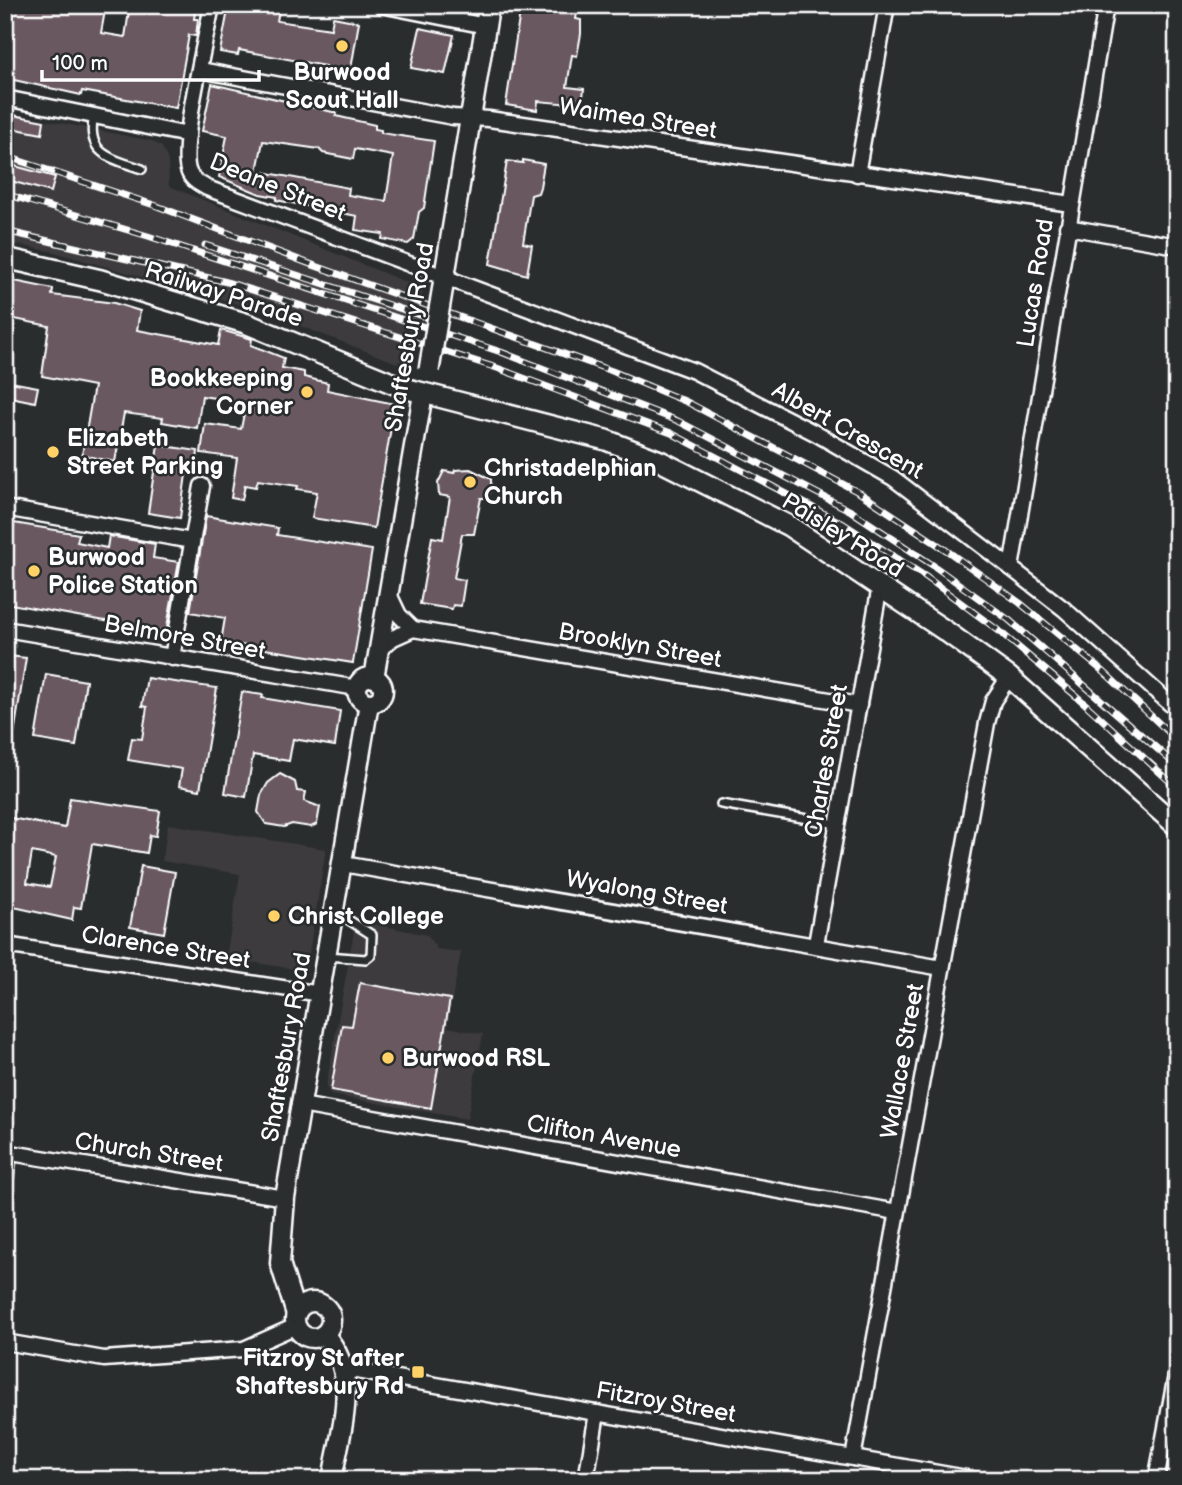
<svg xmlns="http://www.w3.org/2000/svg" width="1182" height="1485" viewBox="0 0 1182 1485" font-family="'Balsamiq Sans',sans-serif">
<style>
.built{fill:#3d3a3d}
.green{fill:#596f5a;stroke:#acb7ac;stroke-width:2}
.building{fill:#6a5960;stroke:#fff;stroke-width:2;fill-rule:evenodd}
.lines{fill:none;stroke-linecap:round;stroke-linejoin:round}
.service-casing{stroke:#fff;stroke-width:12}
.minor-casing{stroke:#fff;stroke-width:19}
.tertiary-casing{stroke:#fff;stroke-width:23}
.secondary-casing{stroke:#fff;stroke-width:24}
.service{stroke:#2a2d2e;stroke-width:7}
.minor{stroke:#2a2d2e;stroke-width:14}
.tertiary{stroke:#2a2d2e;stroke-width:18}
.secondary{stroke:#2a2d2e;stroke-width:19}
.rail-casing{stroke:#fff;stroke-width:7}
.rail{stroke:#2a2d2e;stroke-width:4.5;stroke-dasharray:13;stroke-linecap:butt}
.secondary-bridge-casing{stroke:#fff;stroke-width:24;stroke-linecap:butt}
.secondary-bridge{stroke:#2a2d2e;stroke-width:19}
.poi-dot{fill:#ffd166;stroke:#2a2d2e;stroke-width:2.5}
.labels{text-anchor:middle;stroke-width:5;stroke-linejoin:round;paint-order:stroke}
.poi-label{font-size:24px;font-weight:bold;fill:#fff;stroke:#2a2d2e;text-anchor:start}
.street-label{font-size:24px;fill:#fff;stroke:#2a2d2e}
</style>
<rect width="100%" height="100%" fill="#2a2d2e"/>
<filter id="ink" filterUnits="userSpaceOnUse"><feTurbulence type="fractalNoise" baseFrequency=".0143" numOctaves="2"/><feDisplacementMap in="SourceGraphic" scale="14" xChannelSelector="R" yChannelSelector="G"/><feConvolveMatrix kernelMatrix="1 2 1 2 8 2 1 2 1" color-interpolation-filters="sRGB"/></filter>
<g filter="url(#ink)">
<g class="built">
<path d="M5 112 152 141 162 147 168 161 169 186 423 289 412 357 397 363 256 309 54 252 5 242Z"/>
<path d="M168 824 326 849 306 971 226 958 240 874 162 861Z"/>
<path d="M356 920 427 935 437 949 461 952 447 1027 483 1034 467 1119 331 1095 326 1087Z"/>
</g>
<path class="green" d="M5 1152 18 1154 5 1237Z"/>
<g class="building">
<path d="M5 5H106L101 33 125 37 130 5H196L194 19H198L196 36 189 35 176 108 82 91 81 95 5 78Z"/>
<path d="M229 5H280L277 21 331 29 333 17 359 22 350 75 325 71V66L239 50 238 55 220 52Z"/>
<path d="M521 5H578L576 19 581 20V34L577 56 572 55 567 87 584 89 582 105 538 101 537 110 506 105Z"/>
<path d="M420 28 454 35 445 74 411 68Z"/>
<path d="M212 84 337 113 336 116 375 125V129L381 130V133L434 141 424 208 419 212 414 239 408 244 382 239 383 234 355 230 357 216 276 200 277 197 260 194 219 177 227 136 202 131ZM263 141 319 149 323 153 353 159 355 149 393 156 386 201 348 195 349 188 257 171Z"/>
<path d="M8 114 44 121 42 134 6 127Z"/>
<path d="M523 160 544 164 540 187 538 193 531 195 523 243 532 245 527 275 490 264 507 161 523 163Z"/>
<path d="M11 165 55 177 51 192 7 180Z"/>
<path d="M5 279 53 289 52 295 114 303 140 311 137 330 218 345 221 330 252 339 251 345 284 358 282 368 304 372V377L328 383 327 390 395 404 374 528 312 518 317 492 297 489 298 486 258 480 256 487 245 485 242 500 231 498 237 458 201 453 205 424 241 429 246 403 202 396 197 428 162 422 163 418 124 413 115 462 82 455 94 386 42 376 49 326 5 317Z"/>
<path d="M5 381 38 387 35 402 5 396Z"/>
<path d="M158 445 198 451 196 468 187 467 180 518 148 513Z"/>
<path d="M470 469 491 479V490L487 498H481L474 534H462L454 578 465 580 461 606 453 605 452 609 420 604 432 537 443 539 450 497 439 495 438 483 444 471 454 473 455 470Z"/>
<path d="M206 516 278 528 277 535 372 550 353 663 221 642 225 618 190 612Z"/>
<path d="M14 523 79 534 77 542 107 548 109 536 155 544 153 558 179 562 166 632 5 603V555L8 556Z"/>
<path d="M8 656 26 658 12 747 5 746Z"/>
<path d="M46 674 86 681 76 746 35 739Z"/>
<path d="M147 678 217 688 200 790 179 786 182 769 128 760 132 738 142 739 147 707 142 706Z"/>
<path d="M242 692 263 695 262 698 340 711 335 746 293 739 289 761 253 755 246 797 225 793Z"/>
<path d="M280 774 295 782 297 791 306 792 304 801 320 807 317 824 311 827 292 824 284 827 266 824 258 812 261 795 268 783Z"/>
<path d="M70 798 160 811 156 836 150 835 147 853 92 844 81 908 74 907 72 920 5 905V817L65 828ZM32 852 56 857 50 887 27 883Z"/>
<path d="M141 866 175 872 164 933 130 927Z"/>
<path d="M360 983 450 999 431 1108 331 1090 342 1025 352 1026Z"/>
</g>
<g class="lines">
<g class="service-casing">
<g id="service">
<path d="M94 115C85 155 111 158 142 169"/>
<path d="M721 804 837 824"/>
<path d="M327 956 366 959 371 955 372 935 335 911"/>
</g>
</g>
<g class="minor-casing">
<g id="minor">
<path d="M212 5C206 39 180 144 188 170 191 180 199 183 207 188L694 371 815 433 893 478 1011 568 1064 609 1177 710"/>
<path d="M381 5 486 26"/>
<path d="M200 70 453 117 489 119 1071 204"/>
<path d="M5 98 188 135"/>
<path d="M857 174 887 5"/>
<path d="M1067 227 1177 246"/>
<path d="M5 508 192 541"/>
<path d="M1011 568 1106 5"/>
<path d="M389 594 399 615 413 629"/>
<path d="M5 629 357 688"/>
<path d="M379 650 393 638 413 629 859 705"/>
<path d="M172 658 202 486"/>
<path d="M343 864 942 968"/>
<path d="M816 944 880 586"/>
<path d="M5 945 321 994"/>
<path d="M301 1105 897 1212"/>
<path d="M5 1152 285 1198"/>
<path d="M5 1342 104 1359 244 1349 296 1326"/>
<path d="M345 1369 978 1480"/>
<path d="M853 1458 987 723 993 701 1009 677"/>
<path d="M586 1480 597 1413"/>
<path d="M1156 1480 1177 1370"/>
</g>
</g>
<g class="tertiary-casing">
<g id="tertiary">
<circle cx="370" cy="690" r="13"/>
<path d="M374 678 423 394"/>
<circle cx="313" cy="1320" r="18"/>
<path d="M296 1314 280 1263 285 1198 369 703"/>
<path d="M324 1334C362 1375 340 1431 332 1480"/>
</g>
</g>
<g class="secondary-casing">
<g id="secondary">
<path d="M5 258 101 280 245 323 404 388 606 440 660 461 789 526 947 632 1009 677 1177 826"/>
<path d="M443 286 489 5"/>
</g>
</g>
<use href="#service" class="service"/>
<use href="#minor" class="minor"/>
<use href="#tertiary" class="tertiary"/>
<use href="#secondary" class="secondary"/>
<g class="rail-casing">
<g id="rail">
<path d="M5 156 157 206 310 264 612 371 687 402 860 493 946 550 1020 603 1104 672 1177 740"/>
<path d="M5 194 148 236 501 352 678 421 851 511 934 566 1009 620 1177 766"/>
<path d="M5 231 227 282 497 368 671 433 842 523 926 577 999 631 1082 701 1177 788"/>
<path d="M205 245 438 321"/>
</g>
</g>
<use href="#rail" class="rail"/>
<g class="secondary-bridge-casing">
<path id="secondary-bridge" d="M429 370 443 286"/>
</g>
<use href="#secondary-bridge" class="secondary-bridge"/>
</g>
</g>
<g class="poi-dot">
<circle cx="342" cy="46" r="7"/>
<circle cx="307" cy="392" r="7"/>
<circle cx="53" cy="452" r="7"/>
<circle cx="470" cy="482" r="7"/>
<circle cx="34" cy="571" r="7"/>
<circle cx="274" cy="916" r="7"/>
<circle cx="388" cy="1058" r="7"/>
<rect x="411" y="1365" width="14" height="14" rx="3.5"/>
</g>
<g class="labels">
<g class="poi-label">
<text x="342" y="80" text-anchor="middle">Burwood<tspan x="342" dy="28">Scout Hall</tspan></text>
<text x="293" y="386" text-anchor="end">Bookkeeping<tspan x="293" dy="28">Corner</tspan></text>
<text x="67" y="446">Elizabeth<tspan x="67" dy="28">Street Parking</tspan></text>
<text x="484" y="476">Christadelphian<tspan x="484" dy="28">Church</tspan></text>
<text x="48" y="565">Burwood<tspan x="48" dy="28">Police Station</tspan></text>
<text x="288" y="924">Christ College</text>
<text x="402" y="1066">Burwood RSL</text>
<text x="404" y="1366" text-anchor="end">Fitzroy St after<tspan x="404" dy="28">Shaftesbury Rd</tspan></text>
</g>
<g class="street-label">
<text transform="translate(638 118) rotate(9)" y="8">Waimea Street</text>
<text transform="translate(278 187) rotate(22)" y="8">Deane Street</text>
<text transform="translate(1035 283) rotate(-81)" y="8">Lucas Road</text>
<text transform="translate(224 294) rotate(18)" y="8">Railway Parade</text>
<text transform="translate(409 337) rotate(-80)" y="8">Shaftesbury Road</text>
<text transform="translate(848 430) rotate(30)" y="8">Albert Crescent</text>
<text transform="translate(843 535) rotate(32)" y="8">Paisley Road</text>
<text transform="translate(185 637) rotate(10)" y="8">Belmore Street</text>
<text transform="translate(640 645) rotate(10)" y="8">Brooklyn Street</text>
<text transform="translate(826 761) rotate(-80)" y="8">Charles Street</text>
<text transform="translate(647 892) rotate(10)" y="8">Wyalong Street</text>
<text transform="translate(166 947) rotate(9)" y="8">Clarence Street</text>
<text transform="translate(286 1047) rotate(-80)" y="8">Shaftesbury Road</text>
<text transform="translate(902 1061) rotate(-80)" y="8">Wallace Street</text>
<text transform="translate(604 1136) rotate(10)" y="8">Clifton Avenue</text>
<text transform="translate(149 1152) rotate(9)" y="8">Church Street</text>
<text transform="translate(666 1402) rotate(10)" y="8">Fitzroy Street</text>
</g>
</g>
<rect width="1182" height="1485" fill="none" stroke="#2a2d2e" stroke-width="28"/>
<rect x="14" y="14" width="1154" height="1457" fill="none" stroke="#fff" stroke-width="2.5" filter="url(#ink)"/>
<path d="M42 70v10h217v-10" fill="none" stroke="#ffffff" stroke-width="3.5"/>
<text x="52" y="70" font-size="21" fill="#ffffff" stroke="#2a2d2e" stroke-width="5" paint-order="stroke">100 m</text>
</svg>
